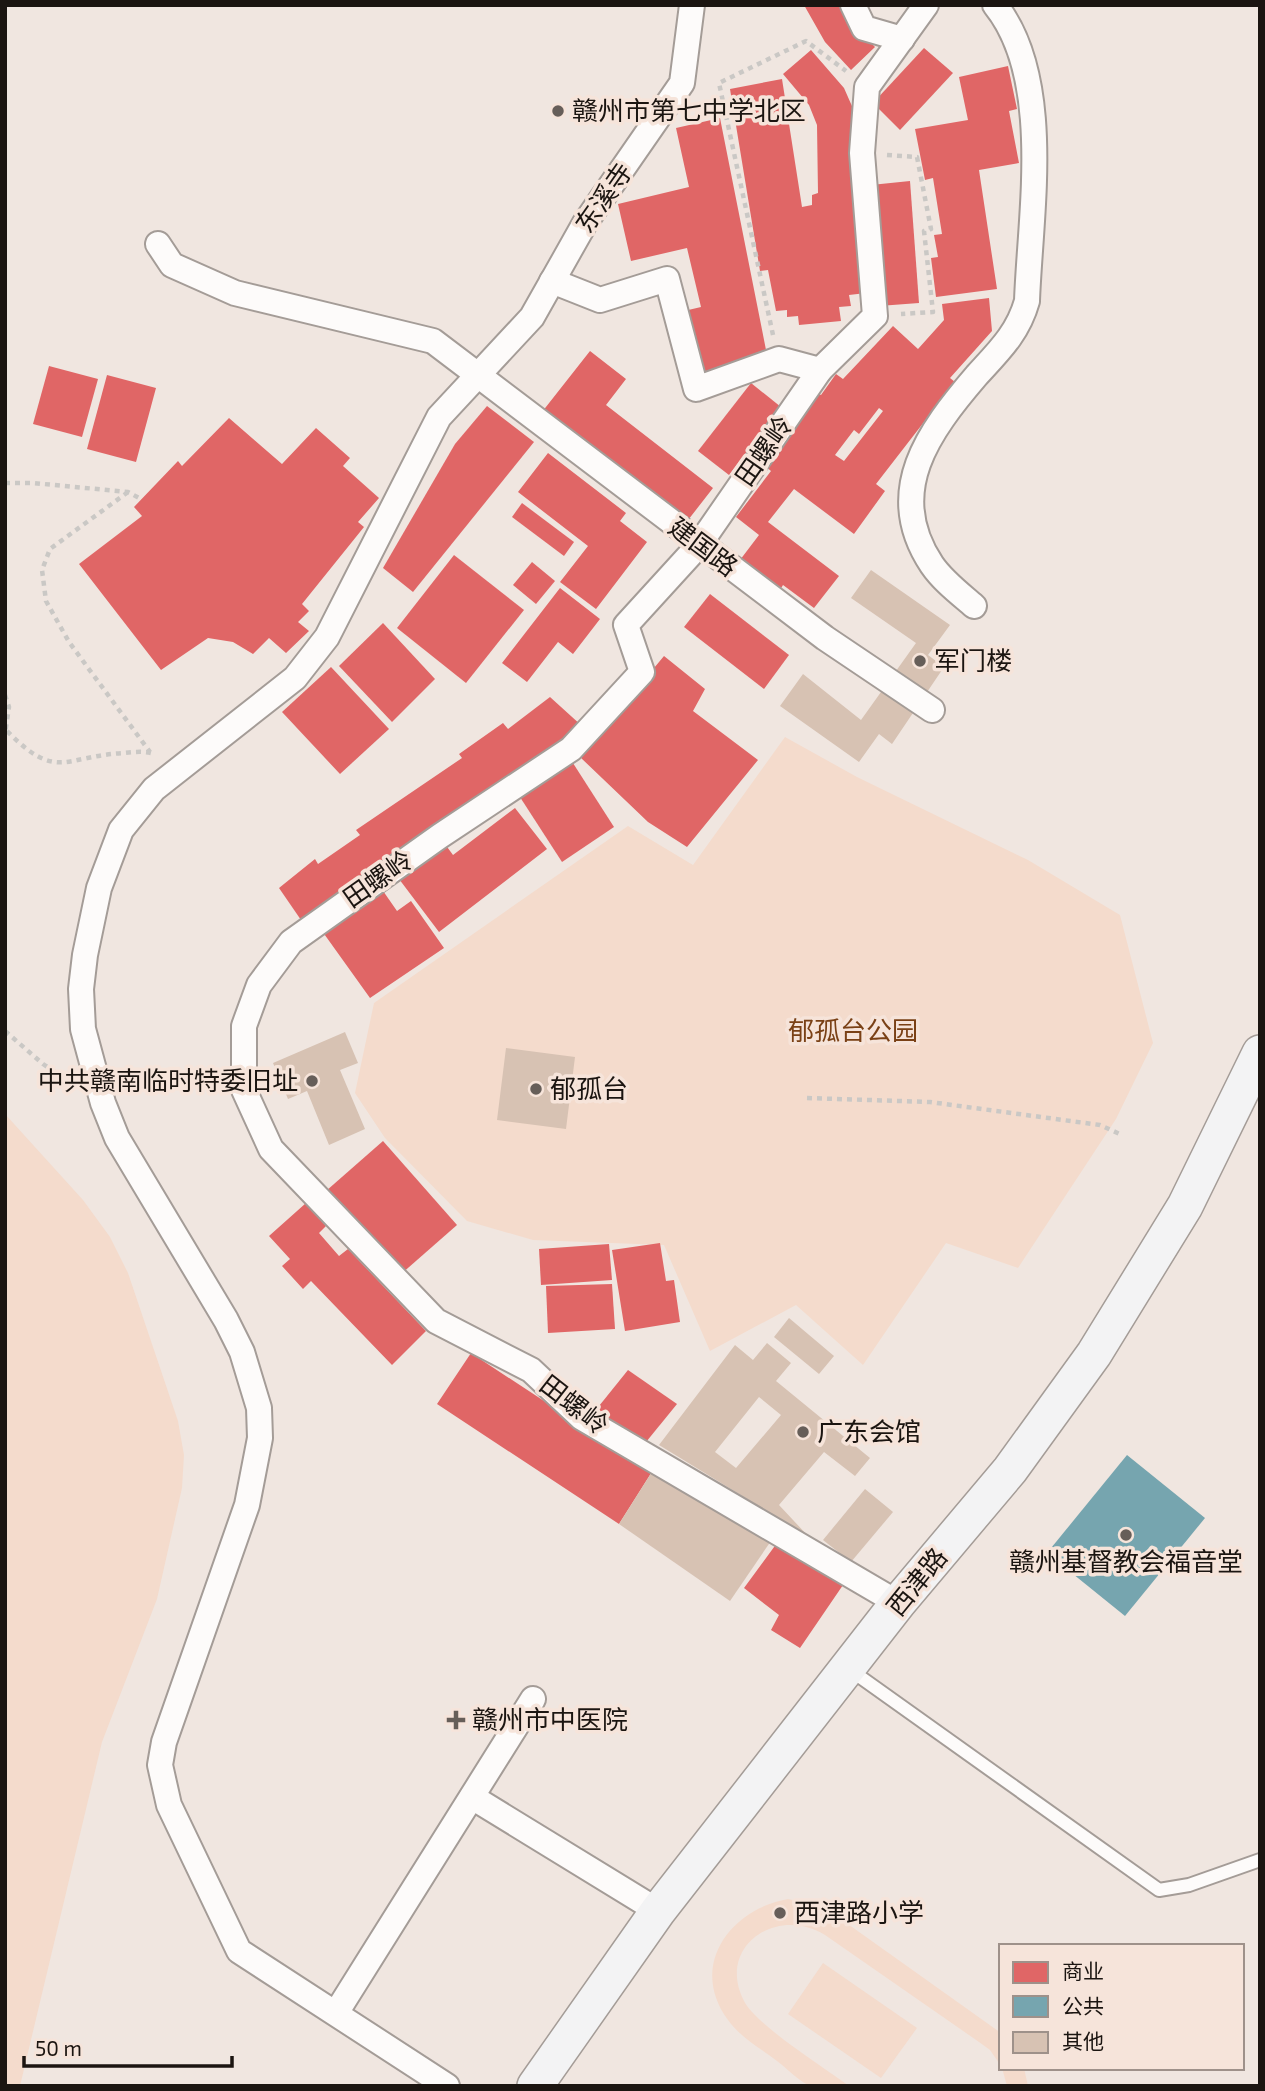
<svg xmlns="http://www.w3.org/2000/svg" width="1265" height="2091" viewBox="0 0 1265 2091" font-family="'Exo 2','Noto Sans SC',sans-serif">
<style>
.green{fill:#f4dbcc}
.shops{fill:#e06666;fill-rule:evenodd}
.public{fill:#76a5af}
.building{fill:#d7c2b3;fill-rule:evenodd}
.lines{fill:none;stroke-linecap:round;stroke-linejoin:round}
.lane-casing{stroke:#a49c97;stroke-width:16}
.street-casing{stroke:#a49c97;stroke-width:28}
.secondary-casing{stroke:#a49c97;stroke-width:38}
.path{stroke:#cac8c5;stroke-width:4.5;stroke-dasharray:5 5;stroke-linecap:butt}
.lane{stroke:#fdfbfa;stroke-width:12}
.street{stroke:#fdfbfa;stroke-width:24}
.secondary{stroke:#f3f3f4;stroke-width:35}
.poi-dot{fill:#665e59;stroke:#f6e4da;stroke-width:2.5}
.labels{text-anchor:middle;stroke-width:7;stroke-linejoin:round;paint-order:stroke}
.poi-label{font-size:26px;fill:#1b1511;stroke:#f6e4da;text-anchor:start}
.street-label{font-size:26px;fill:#1b1511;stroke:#f6e4da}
.park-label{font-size:26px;fill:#7a4116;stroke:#f6e4da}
</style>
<rect width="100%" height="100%" fill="#f0e6e0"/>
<g class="green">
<path d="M785 737 857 777 1028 860 1120 915 1153 1043 1116 1119 1018 1268 946 1243 863 1365 796 1305 710 1351 664 1245 533 1240 467 1221 385 1138 355 1093 374 1003 628 826 693 865Z"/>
<path d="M5 1114 83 1200 110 1237 128 1273 178 1421 184 1455 182 1488 157 1599 102 1742 20 2086H5Z"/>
<path d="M788 1899 824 1907 1001 2033V2066L990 2050 979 2042 825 1935C776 1905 716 1947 744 2001 757 2026 824 2067 849 2086 838 2086 822 2089 811 2086 800 2083 787 2068 777 2061 760 2048 740 2037 728 2020 688 1966 730 1909 788 1899Z"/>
<path d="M823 1963 917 2028 881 2078 788 2014Z"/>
<path d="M1002 2068H1024L1028 2086H1007Z"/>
</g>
<g class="shops">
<path d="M804 5H842L850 21 875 47 851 70 825 42Z"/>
<path d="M924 48 953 73 900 130 873 103Z"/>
<path d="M811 50 844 88 855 113 866 293 849 295 851 306 839 307 841 321 799 325 798 316 787 317V310L776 311 768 270 760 271 730 89 782 79 802 207 812 205V195L818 193 817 125 809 105 783 74Z"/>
<path d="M1008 66 1017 109 1009 111 1019 163 979 170 997 289 936 297 931 258 938 257 934 235 942 234 933 178 925 180 915 129 968 120 959 77Z"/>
<path d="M720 118 767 355 699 375 684 311 701 307 687 248 631 261 618 204 689 187 676 128Z"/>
<path d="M910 181 919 303 879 306 871 185Z"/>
<path d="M989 298 992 331 950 378 955 382 876 484 885 491 854 534 794 489 768 522 839 576 814 608 783 585 780 590 740 560 759 535 736 517 771 471 759 461 815 392 821 395 836 374 843 379 893 326 918 349 944 320 942 304ZM879 408 883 411 844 461 835 455 854 430 859 434Z"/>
<path d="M590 351 626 379 606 405 713 488 685 524 542 412Z"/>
<path d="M49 366 98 379 82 437 33 424Z"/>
<path d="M107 375 156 388 136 462 87 449Z"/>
<path d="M751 383 781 407 729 475 698 451Z"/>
<path d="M487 406 534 442 413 592 383 568 455 444Z"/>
<path d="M229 418 282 464 316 428 350 458 343 466 379 498 358 522 364 527 302 604 309 611 298 622 309 631 286 653 269 638 253 654 233 642 208 638 161 670 79 564 142 516 134 507 178 461 182 466Z"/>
<path d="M548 453 626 513 620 521 647 542 596 609 560 582 588 546 518 492Z"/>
<path d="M522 503 574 542 564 556 512 517Z"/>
<path d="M454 555 524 610 466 683 397 628Z"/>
<path d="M532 562 555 581 536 604 513 585Z"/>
<path d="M560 588 600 619 573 654 558 642 527 682 502 663Z"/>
<path d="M710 594 789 655 764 689 684 627Z"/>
<path d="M383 623 435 679 392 722 339 666Z"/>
<path d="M664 656 705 689 693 711 758 760 687 847 648 822 580 757Z"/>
<path d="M331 667 389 729 340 774 282 712Z"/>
<path d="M550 697 582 726 301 920 279 888 315 859 318 864 360 835 356 830 462 758 459 754 503 723 508 729Z"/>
<path d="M571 760 614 827 562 862 518 794Z"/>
<path d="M515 808 547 849 439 932 396 875 442 840 453 855Z"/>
<path d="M381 888 397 911 411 901 444 948 370 998 322 931Z"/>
<path d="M383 1141 457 1225 400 1275 326 1191Z"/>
<path d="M306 1203 326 1226 319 1233 339 1256 348 1249 426 1331 392 1365 311 1281 303 1289 282 1266 290 1259 269 1236Z"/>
<path d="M660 1243 666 1281 674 1280 680 1322 625 1331 612 1250Z"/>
<path d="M609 1244 612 1280 541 1285 539 1249Z"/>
<path d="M612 1284 615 1329 548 1333 546 1286Z"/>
<path d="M471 1353 614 1447 655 1467 619 1524 437 1404Z"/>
<path d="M628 1370 677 1404 642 1447 591 1416Z"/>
<path d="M777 1543 843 1585 800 1648 771 1630 779 1615 744 1588Z"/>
</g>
<path class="public" d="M1127 1455 1205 1518 1125 1616 1047 1553Z"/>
<g class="building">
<path d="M871 570 950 625 928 655 944 667 892 744 879 734 859 762 780 706 803 674 861 720 916 643 851 598Z"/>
<path d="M345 1032 358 1063 340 1070 365 1129 329 1145 307 1091 288 1099 273 1063Z"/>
<path d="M506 1048 575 1057 566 1129 497 1120Z"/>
<path d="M789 1318 834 1356 819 1374 774 1337Z"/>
<path d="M767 1343 791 1363 776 1381 870 1458 855 1476 824 1452 779 1505 808 1536 659 1445 735 1345 753 1360ZM759 1397 781 1415 736 1468 715 1452Z"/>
<path d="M655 1467 773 1538 730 1601 619 1524Z"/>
<path d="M865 1489 893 1512 851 1562 823 1540Z"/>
</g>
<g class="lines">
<g class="lane-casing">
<path id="lane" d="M849 1669 1159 1890 1189 1885 1260 1860"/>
</g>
<g class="street-casing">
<g id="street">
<path d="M853 5 864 28 902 39"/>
<path d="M158 244 172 265 235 293 433 341 825 638 932 710"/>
<path d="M552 281 600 300 667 279 696 389 779 359 820 370"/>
<path d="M974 606C959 593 943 581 932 565 883 492 929 431 977 375 999 351 1018 333 1027 301 1030 214 1054 78 995 5"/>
<path d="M898 1603 582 1418 531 1370 436 1321 271 1149 244 1090V1026L259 985 291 942 440 836 571 749 642 672 626 625 699 545 820 370 875 316 862 153 867 87 926 5"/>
<path d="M472 1797 658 1911"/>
<path d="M336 2013 533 1699"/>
<path d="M447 2086 239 1951 169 1805 160 1765 164 1742 247 1505 260 1438 259 1408 242 1352 226 1320 117 1138 103 1103 83 1029 81 989 85 955 99 888 121 830 154 789 295 678 327 637 439 417 532 317 585 223 682 83 692 5"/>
</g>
</g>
<g class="secondary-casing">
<path id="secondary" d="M535 2086 658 1911 898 1603 1010 1470 1094 1354 1185 1206 1260 1053"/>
</g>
<g class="path">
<path d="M887 155 917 157 931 229 924 231 933 312 901 314"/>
<path d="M773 335 719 83 806 41 846 71"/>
<path d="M5 483H33L128 492 141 499"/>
<path d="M128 492 50 549 42 570 46 601 69 642 150 752"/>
<path d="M5 695 9 707 5 734"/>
<path d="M7 731C57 782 64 756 124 753 133 752 143 751 151 753"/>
<path d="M5 1031 43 1064 70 1082"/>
<path d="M807 1098 930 1102 1100 1125 1122 1135"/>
</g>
<use href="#lane" class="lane"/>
<use href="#street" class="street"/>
<use href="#secondary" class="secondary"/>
</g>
<g class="poi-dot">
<circle cx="558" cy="111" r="7"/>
<circle cx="920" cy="661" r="7"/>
<circle cx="312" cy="1081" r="7"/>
<circle cx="536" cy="1089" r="7"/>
<circle cx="803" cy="1432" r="7"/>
<circle cx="1126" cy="1535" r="7"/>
<path d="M452.5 1709.5h7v7h7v7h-7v7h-7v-7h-7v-7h7z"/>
<circle cx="780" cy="1913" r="7"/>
</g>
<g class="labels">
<g class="poi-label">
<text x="572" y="120">赣州市第七中学北区</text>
<text x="934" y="670">军门楼</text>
<text x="298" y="1090" text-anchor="end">中共赣南临时特委旧址</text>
<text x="550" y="1098">郁孤台</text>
<text x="817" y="1441">广东会馆</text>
<text x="1126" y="1571" text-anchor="middle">赣州基督教会福音堂</text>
<text x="472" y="1729">赣州市中医院</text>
<text x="794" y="1922">西津路小学</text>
</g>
<g class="street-label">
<text transform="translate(604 198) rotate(-55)" y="9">东溪寺</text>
<text transform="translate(764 451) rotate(-55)" y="9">田螺岭</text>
<text transform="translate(703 547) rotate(37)" y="9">建国路</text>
<text transform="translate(378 879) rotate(-35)" y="9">田螺岭</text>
<text transform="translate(574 1405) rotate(38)" y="9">田螺岭</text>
<text transform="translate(917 1582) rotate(-51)" y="9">西津路</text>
</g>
<g class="park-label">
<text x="853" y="1040">郁孤台公园</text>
</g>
</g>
<rect width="1265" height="2091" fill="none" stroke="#1b1511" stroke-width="14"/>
<rect x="999" y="1944" width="245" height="126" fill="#f6e4da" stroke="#9e918a" stroke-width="2"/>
<rect x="1013" y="1962" width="35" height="21" fill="#e06666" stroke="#9e918a" stroke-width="2"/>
<text x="1062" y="1979" font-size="21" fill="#1b1511">商业</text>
<rect x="1013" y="1996" width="35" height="21" fill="#76a5af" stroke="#9e918a" stroke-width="2"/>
<text x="1062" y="2014" font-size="21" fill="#1b1511">公共</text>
<rect x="1013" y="2032" width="35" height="21" fill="#d7c2b3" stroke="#9e918a" stroke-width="2"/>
<text x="1062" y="2049" font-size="21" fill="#1b1511">其他</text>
<path d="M24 2056v10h208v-10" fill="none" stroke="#1b1511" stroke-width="3.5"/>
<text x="35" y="2056" font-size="21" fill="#1b1511" stroke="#f6e4da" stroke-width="5" paint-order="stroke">50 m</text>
</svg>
